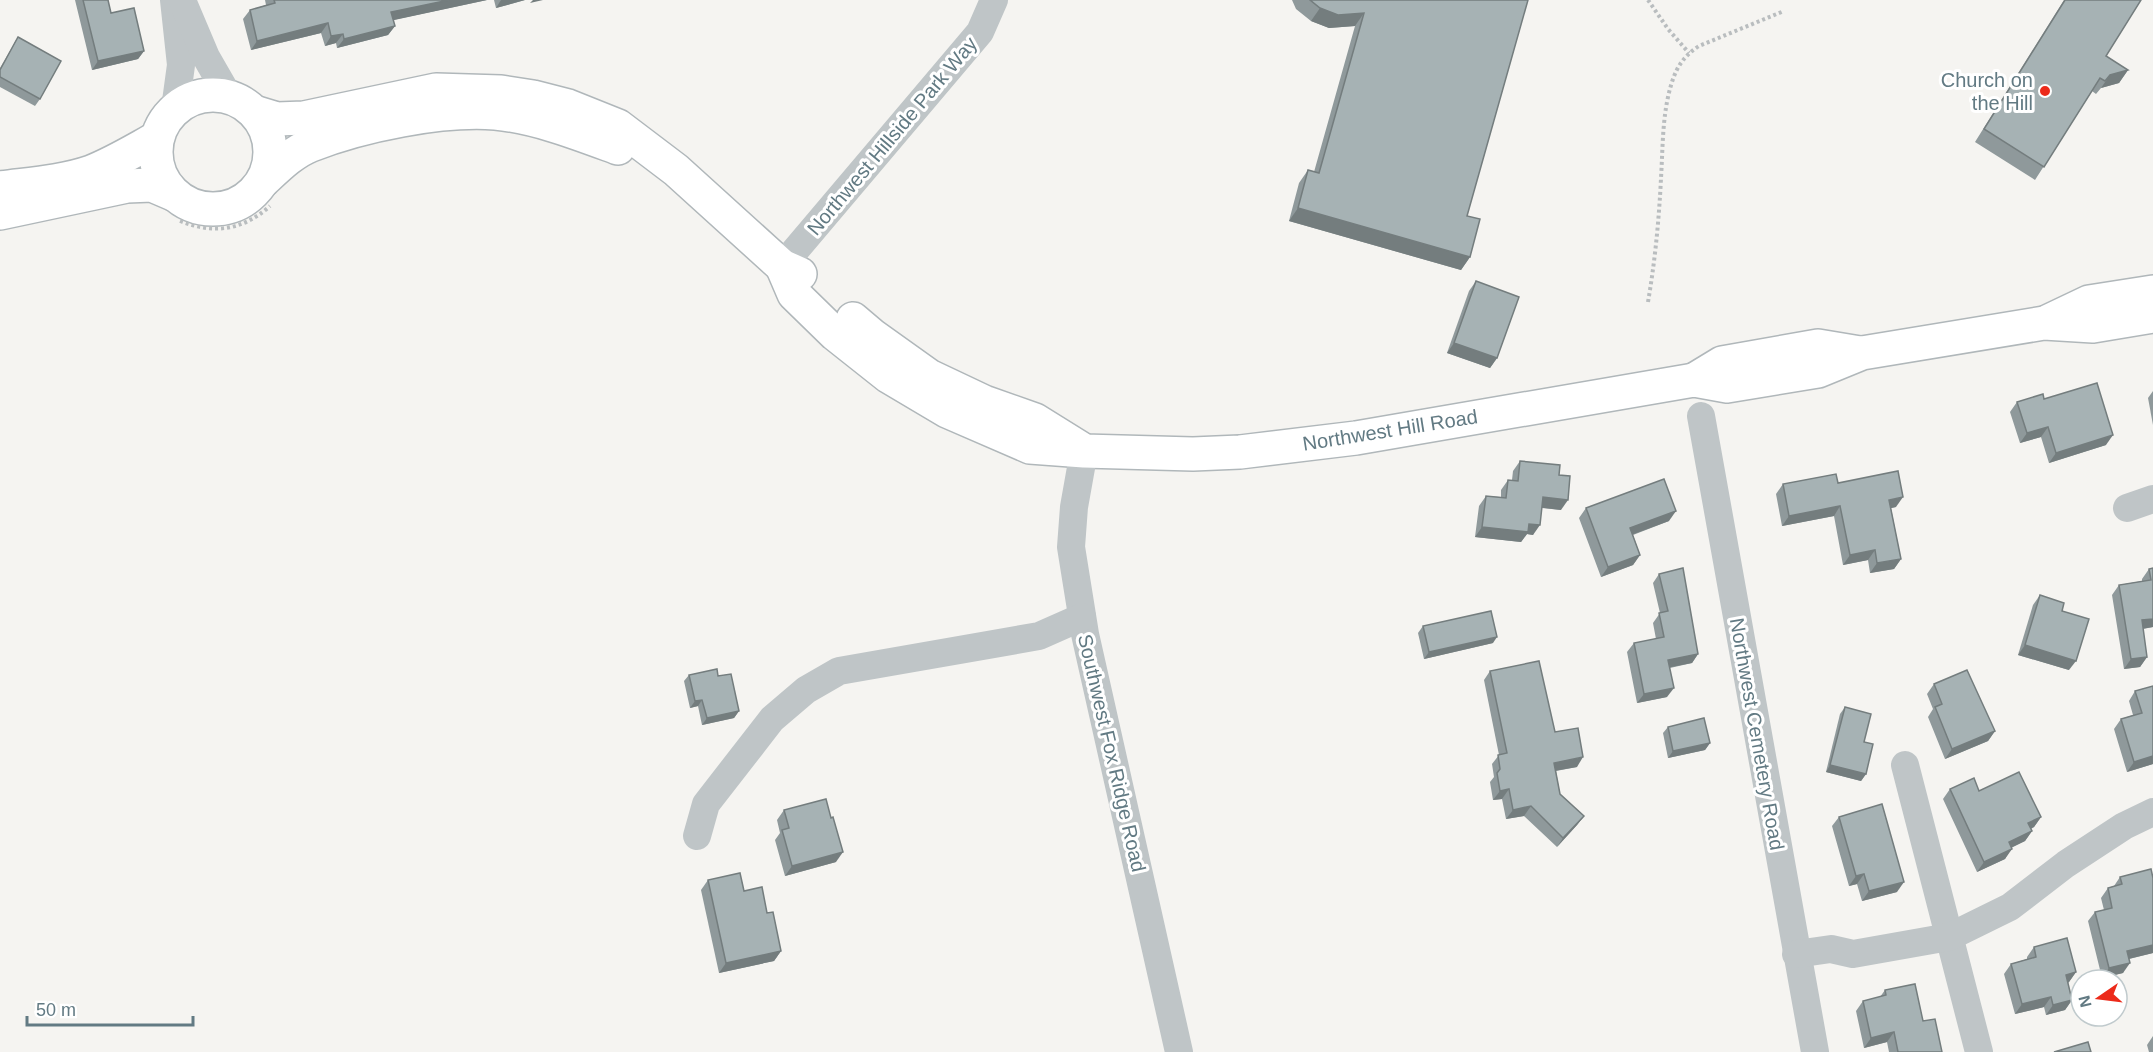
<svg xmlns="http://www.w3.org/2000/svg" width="2153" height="1052" viewBox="0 0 2153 1052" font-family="Helvetica,sans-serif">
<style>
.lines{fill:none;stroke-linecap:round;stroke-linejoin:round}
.major-casing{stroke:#b0b7ba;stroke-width:36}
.path{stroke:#b9bdbf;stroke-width:4;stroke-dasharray:3 3;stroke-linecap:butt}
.minor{stroke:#bfc5c7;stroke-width:28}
.major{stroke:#fff;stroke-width:33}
.wall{fill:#8f999b}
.shaded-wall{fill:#747d7e}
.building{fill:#a6b2b4;stroke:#747d7e;stroke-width:1.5}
.poi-dot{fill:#ec2a1a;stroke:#fff;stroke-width:2}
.labels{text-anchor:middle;stroke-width:6;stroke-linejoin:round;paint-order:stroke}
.poi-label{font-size:20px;fill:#627a83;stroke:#fff;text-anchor:end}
.street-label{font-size:20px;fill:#627a83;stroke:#fff}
</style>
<rect width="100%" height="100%" fill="#f5f4f1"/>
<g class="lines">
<g class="major-casing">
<g id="major">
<circle cx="213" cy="152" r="57"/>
<path d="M254 112 277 119 304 118 436 90 501 92 533 97 568 106 618 126 676 170 782 266 800 274"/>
<path d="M264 180C278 167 293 152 311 145 362 125 441 109 495 113 537 117 580 134 618 148"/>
<path d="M0 188C30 184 62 182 91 172 114 163 135 150 157 138"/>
<path d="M0 213 127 186 152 185 173 194"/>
<path d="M782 266 794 294 835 334 888 376 947 411 1030 447 1084 451 1193 454 1240 452 1356 438 1694 380 1727 386 1818 371 1862 353 2044 323 2093 326 2153 316"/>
<path d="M853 319 873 336 929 376 984 402 1035 420 1080 448"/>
<path d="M2049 321 2089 302 2153 292"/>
<path d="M1694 380 1722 363 1818 346 1860 353"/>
</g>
</g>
<g class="path">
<path d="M1648 0 1668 29 1689 53"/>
<path d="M180 221C213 234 242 231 270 206"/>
<path d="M1648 302C1655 261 1659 220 1661 178 1663 146 1662 113 1672 82 1677 66 1685 55 1699 46L1784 11"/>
</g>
<g class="minor">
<path d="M174 0 181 65 175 109"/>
<path d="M184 5 206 57 229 97"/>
<path d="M782 266 980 32 994 0"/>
<path d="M1701 416 1815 1052"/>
<path d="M1084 451 1074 507 1071 547 1085 634 1179 1052"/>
<path d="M2127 508 2153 499"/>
<path d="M1905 765 1979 1052"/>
<path d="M697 836 706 804 772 719 806 690 839 671 1039 636 1082 617"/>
<path d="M1796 954 1831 949 1853 954 1949 937 2010 907 2066 864 2124 826 2153 812"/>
</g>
<use href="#major" class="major"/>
</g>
<g class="wall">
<path d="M75 0H108L111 13 144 51 138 59 92 70Z"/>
<path d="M265 0H487L393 20 395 26 388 35 337 48 336 43 325 46 321 33 251 50 243 19 250 10 266 5Z"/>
<path d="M494 0H525L496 8Z"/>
<path d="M1292 0H1528L1467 216 1470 257 1461 270 1289 221 1299 183 1308 170 1314 172 1355 26 1329 28 1311 21 1296 9Z"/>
<path d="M2064 0H2141L2106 56 2128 70 2119 83 2101 88 2096 94 2092 91 2035 180 1975 142Z"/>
<path d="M18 37 40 99 35 106 0 87V68Z"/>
<path d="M1476 281 1497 358 1490 368 1447 353 1469 291Z"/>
<path d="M2153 391V425L2148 398Z"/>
<path d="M2044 399 2106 445 2049 463 2041 437 2020 443 2010 412 2017 402Z"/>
<path d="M1520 461 1559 475 1561 510 1542 508 1533 535 1527 534 1521 542 1475 537 1479 506 1486 496 1501 497V490L1508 480H1512L1513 471Z"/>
<path d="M1838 483 1896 507 1891 508 1901 559 1894 569 1870 573 1868 560 1843 565 1834 516 1782 526 1776 494 1783 484Z"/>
<path d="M1586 508 1669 521 1633 535 1640 555 1633 565 1601 577 1579 518Z"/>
<path d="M2153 568V627L2143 629 2147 657 2140 667 2124 669 2112 595 2119 585 2142 581V579L2149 569Z"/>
<path d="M1659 574 1698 654 1692 663 1670 668 1667 697 1637 703 1627 652 1634 643 1656 639 1653 623 1660 613 1653 583Z"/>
<path d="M2040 595 2062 611 2069 670 2018 655 2033 605Z"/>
<path d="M1423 626 1493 643 1424 659 1418 633Z"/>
<path d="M1490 671 1555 732 1577 767 1556 771 1560 794 1584 816 1577 825 1557 847 1524 816 1506 819 1502 799 1493 800 1490 782 1494 777 1492 764 1499 755 1484 680Z"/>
<path d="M689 675 718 676 739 711 734 718 702 725 698 706 690 708 684 681Z"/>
<path d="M1934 684 1995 731 1988 741 1945 759 1928 717 1933 709 1927 694Z"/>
<path d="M2153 686V764L2127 772 2114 729 2121 719 2133 715 2129 701 2135 691Z"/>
<path d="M1845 707 1864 742 1866 774 1861 781 1826 772 1840 714Z"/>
<path d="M1668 727 1710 743 1705 750 1668 758 1663 733Z"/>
<path d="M1950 789 1979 791 2041 817 2034 827 2031 829 2032 831 2025 841 2011 848 2005 859 1977 872 1943 799Z"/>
<path d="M784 810 836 862 785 876 775 840 780 833 777 820Z"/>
<path d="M1839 817 1897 892 1862 901 1857 884 1849 886 1832 826Z"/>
<path d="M2120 877 2153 878V953L2129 959 2123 973 2102 978 2088 921 2095 912 2104 910 2101 898 2108 888 2114 886Z"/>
<path d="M708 880 744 891 781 951 774 961 719 973 701 890Z"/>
<path d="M2034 947 2076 972 2069 982 2068 983 2072 1000 2065 1010 2046 1015 2044 1007 2015 1014 2004 974 2011 964 2027 959V957Z"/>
<path d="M1885 990 1923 1021 1942 1052H1889L1887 1042 1864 1048 1856 1011 1863 1001 1880 997Z"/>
<path d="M2153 1036V1052H2149L2147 1045Z"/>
</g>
<g class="shaded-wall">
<path d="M449 0H487L385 22 391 12Z"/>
<path d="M501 0H525L496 8Z"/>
<path d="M533 0H543L530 3Z"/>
<path d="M1320 8 1364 13 1355 26 1329 28 1311 21Z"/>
<path d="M328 23 321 33 251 50 257 41Z"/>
<path d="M395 26 388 35 337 48 344 39Z"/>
<path d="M343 34 336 43 325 46 331 36Z"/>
<path d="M144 51 138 59 92 70 98 61Z"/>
<path d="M2128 70 2119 83 2101 88 2110 75Z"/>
<path d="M1298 208 1470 257 1461 270 1289 221Z"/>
<path d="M1454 343 1497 358 1490 368 1447 353Z"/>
<path d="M2048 427 2041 437 2020 443 2027 433Z"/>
<path d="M2113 435 2106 445 2049 463 2056 453Z"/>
<path d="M1543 497 1568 500 1561 510 1536 507Z"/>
<path d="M1903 497 1896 507 1882 510 1889 500Z"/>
<path d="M1840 506 1834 516 1782 526 1789 516Z"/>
<path d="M1676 511 1669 521 1623 538 1630 528Z"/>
<path d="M1529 524 1540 525 1533 535 1527 534 1521 542 1475 537 1482 527Z"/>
<path d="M1875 550 1868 560 1843 565 1850 555Z"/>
<path d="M1640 555 1633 565 1601 577 1608 567Z"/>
<path d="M1901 559 1894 569 1870 573 1877 563Z"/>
<path d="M2153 619V627L2135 630 2142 620Z"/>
<path d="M1497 637 1493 643 1424 659 1429 652Z"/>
<path d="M2025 645 2076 661 2069 670 2018 655Z"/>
<path d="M1698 654 1692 663 1661 669 1668 660Z"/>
<path d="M2147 657 2140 667 2124 669 2131 659Z"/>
<path d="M1674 688 1667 697 1637 703 1644 694Z"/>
<path d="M702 700 698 706 690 708 695 701Z"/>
<path d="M739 711 734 718 702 725 707 718Z"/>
<path d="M1995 731 1988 741 1945 759 1952 749Z"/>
<path d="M1710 743 1705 750 1668 758 1673 751Z"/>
<path d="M2153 756V764L2127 772 2134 762Z"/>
<path d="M1583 757 1577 767 1548 772 1554 763Z"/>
<path d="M1830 765 1866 774 1861 781 1826 772Z"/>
<path d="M1509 789 1502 799 1493 800 1500 791Z"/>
<path d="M1531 806 1524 816 1506 819 1513 810Z"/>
<path d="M1584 816 1577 825 1557 847 1563 838Z"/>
<path d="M2041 817 2034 827 2021 833 2028 823Z"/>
<path d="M2032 831 2025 841 2002 852 2009 842Z"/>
<path d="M2012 849 2005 859 1977 872 1984 862Z"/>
<path d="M843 852 836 862 785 876 792 866Z"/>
<path d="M1864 874 1857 884 1849 886 1856 876Z"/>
<path d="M1904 882 1897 892 1862 901 1869 891Z"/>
<path d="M2153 945V953L2120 961 2127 951Z"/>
<path d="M781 951 774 961 719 973 726 963Z"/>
<path d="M2130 963 2123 973 2102 978 2109 968Z"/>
<path d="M2076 972 2069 982 2059 985 2066 975Z"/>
<path d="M2051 997 2044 1007 2015 1014 2022 1004Z"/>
<path d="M2072 1000 2065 1010 2046 1015 2053 1005Z"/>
<path d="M1894 1032 1887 1042 1864 1048 1871 1038Z"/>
</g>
<g class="building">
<path d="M83 0H108L111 13 134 8 144 51 98 61Z"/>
<path d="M274 0H449L391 12 395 26 344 39 343 34 331 36 328 23 257 41 250 10 275 3Z"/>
<path d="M1310 0H1528L1467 216 1480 219 1470 257 1298 208 1308 170 1319 173 1364 13 1338 15 1320 8Z"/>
<path d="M2065 0H2141L2106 56 2128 70 2110 75 2105 81 2100 78 2044 167 1984 129Z"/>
<path d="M18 37 61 61 40 99 0 77V70Z"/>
<path d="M1476 281 1519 297 1497 358 1454 343Z"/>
<path d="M2097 383 2113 435 2056 453 2048 427 2027 433 2017 402 2043 394 2044 399Z"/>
<path d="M1520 461 1560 465 1559 475 1570 476 1568 500 1543 497 1540 525 1529 524 1528 532 1482 527 1486 496 1506 498 1508 480 1518 481Z"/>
<path d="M1898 471 1903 497 1889 500 1901 559 1877 563 1875 550 1850 555 1840 506 1789 516 1783 484 1836 474 1838 483Z"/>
<path d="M1664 479 1676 511 1630 528 1640 555 1608 567 1586 508Z"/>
<path d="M1683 568 1698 654 1668 660 1674 688 1644 694 1634 643 1664 637 1659 613 1668 611 1659 574Z"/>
<path d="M2153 568V619L2142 620 2147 657 2131 659 2119 585 2151 580 2149 569Z"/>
<path d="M2040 595 2064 603 2062 611 2089 619 2076 661 2025 645Z"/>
<path d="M1491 611 1497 637 1429 652 1423 626Z"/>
<path d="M1539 661 1555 732 1578 728 1583 757 1554 763 1560 794 1584 816 1563 838 1531 806 1513 810 1509 789 1500 791 1497 773 1500 769 1498 755 1507 753 1490 671Z"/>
<path d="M717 669 718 676 731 674 739 711 707 718 702 700 695 701 689 675Z"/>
<path d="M1967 670 1995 731 1952 749 1935 707 1942 704 1934 684Z"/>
<path d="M2153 686V756L2134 762 2121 719 2142 713 2135 691Z"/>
<path d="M1845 707 1871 714 1864 742 1873 744 1866 774 1830 765Z"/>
<path d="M1704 718 1710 743 1673 751 1668 727Z"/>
<path d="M2019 772 2041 817 2028 823 2032 831 2009 842 2012 849 1984 862 1950 789 1974 778 1979 791Z"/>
<path d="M826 799 831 818 833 817 843 852 792 866 782 830 789 828 784 810Z"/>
<path d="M1882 804 1904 882 1869 891 1864 874 1856 876 1839 817Z"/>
<path d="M2151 869 2153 878V945L2127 951 2130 963 2109 968 2095 912 2112 908 2108 888 2122 884 2120 877Z"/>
<path d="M740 873 744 891 762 887 767 913 773 912 781 951 726 963 708 880Z"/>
<path d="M2067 938 2076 972 2066 975 2072 1000 2053 1005 2051 997 2022 1004 2011 964 2036 957 2034 947Z"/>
<path d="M1915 984 1923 1021 1935 1019 1942 1052H1898L1894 1032 1871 1038 1863 1001 1886 995 1885 990Z"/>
<path d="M2088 1042 2091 1052H2054Z"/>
</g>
<circle class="poi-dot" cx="2045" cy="91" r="6"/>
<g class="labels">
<g class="poi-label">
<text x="2033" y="87">Church on<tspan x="2033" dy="23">the Hill</tspan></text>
</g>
<g class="street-label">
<text transform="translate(892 136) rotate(-50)" y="7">Northwest Hillside Park Way</text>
<text transform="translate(1390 430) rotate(-9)" y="7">Northwest Hill Road</text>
<text transform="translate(1757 734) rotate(80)" y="7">Northwest Cemetery Road</text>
<text transform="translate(1112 753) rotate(77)" y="7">Southwest Fox Ridge Road</text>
</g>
</g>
<g transform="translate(2099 998) rotate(256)"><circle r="28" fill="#ffffff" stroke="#c0cacd" stroke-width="1.5"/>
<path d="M0-4.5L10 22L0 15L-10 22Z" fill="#ec2a1a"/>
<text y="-9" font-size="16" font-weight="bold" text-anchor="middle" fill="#627a83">N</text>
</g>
<path d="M27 1016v9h166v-9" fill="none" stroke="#627a83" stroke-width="3"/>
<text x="36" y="1016" font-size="18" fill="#627a83" stroke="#ffffff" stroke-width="4.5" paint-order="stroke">50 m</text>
</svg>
